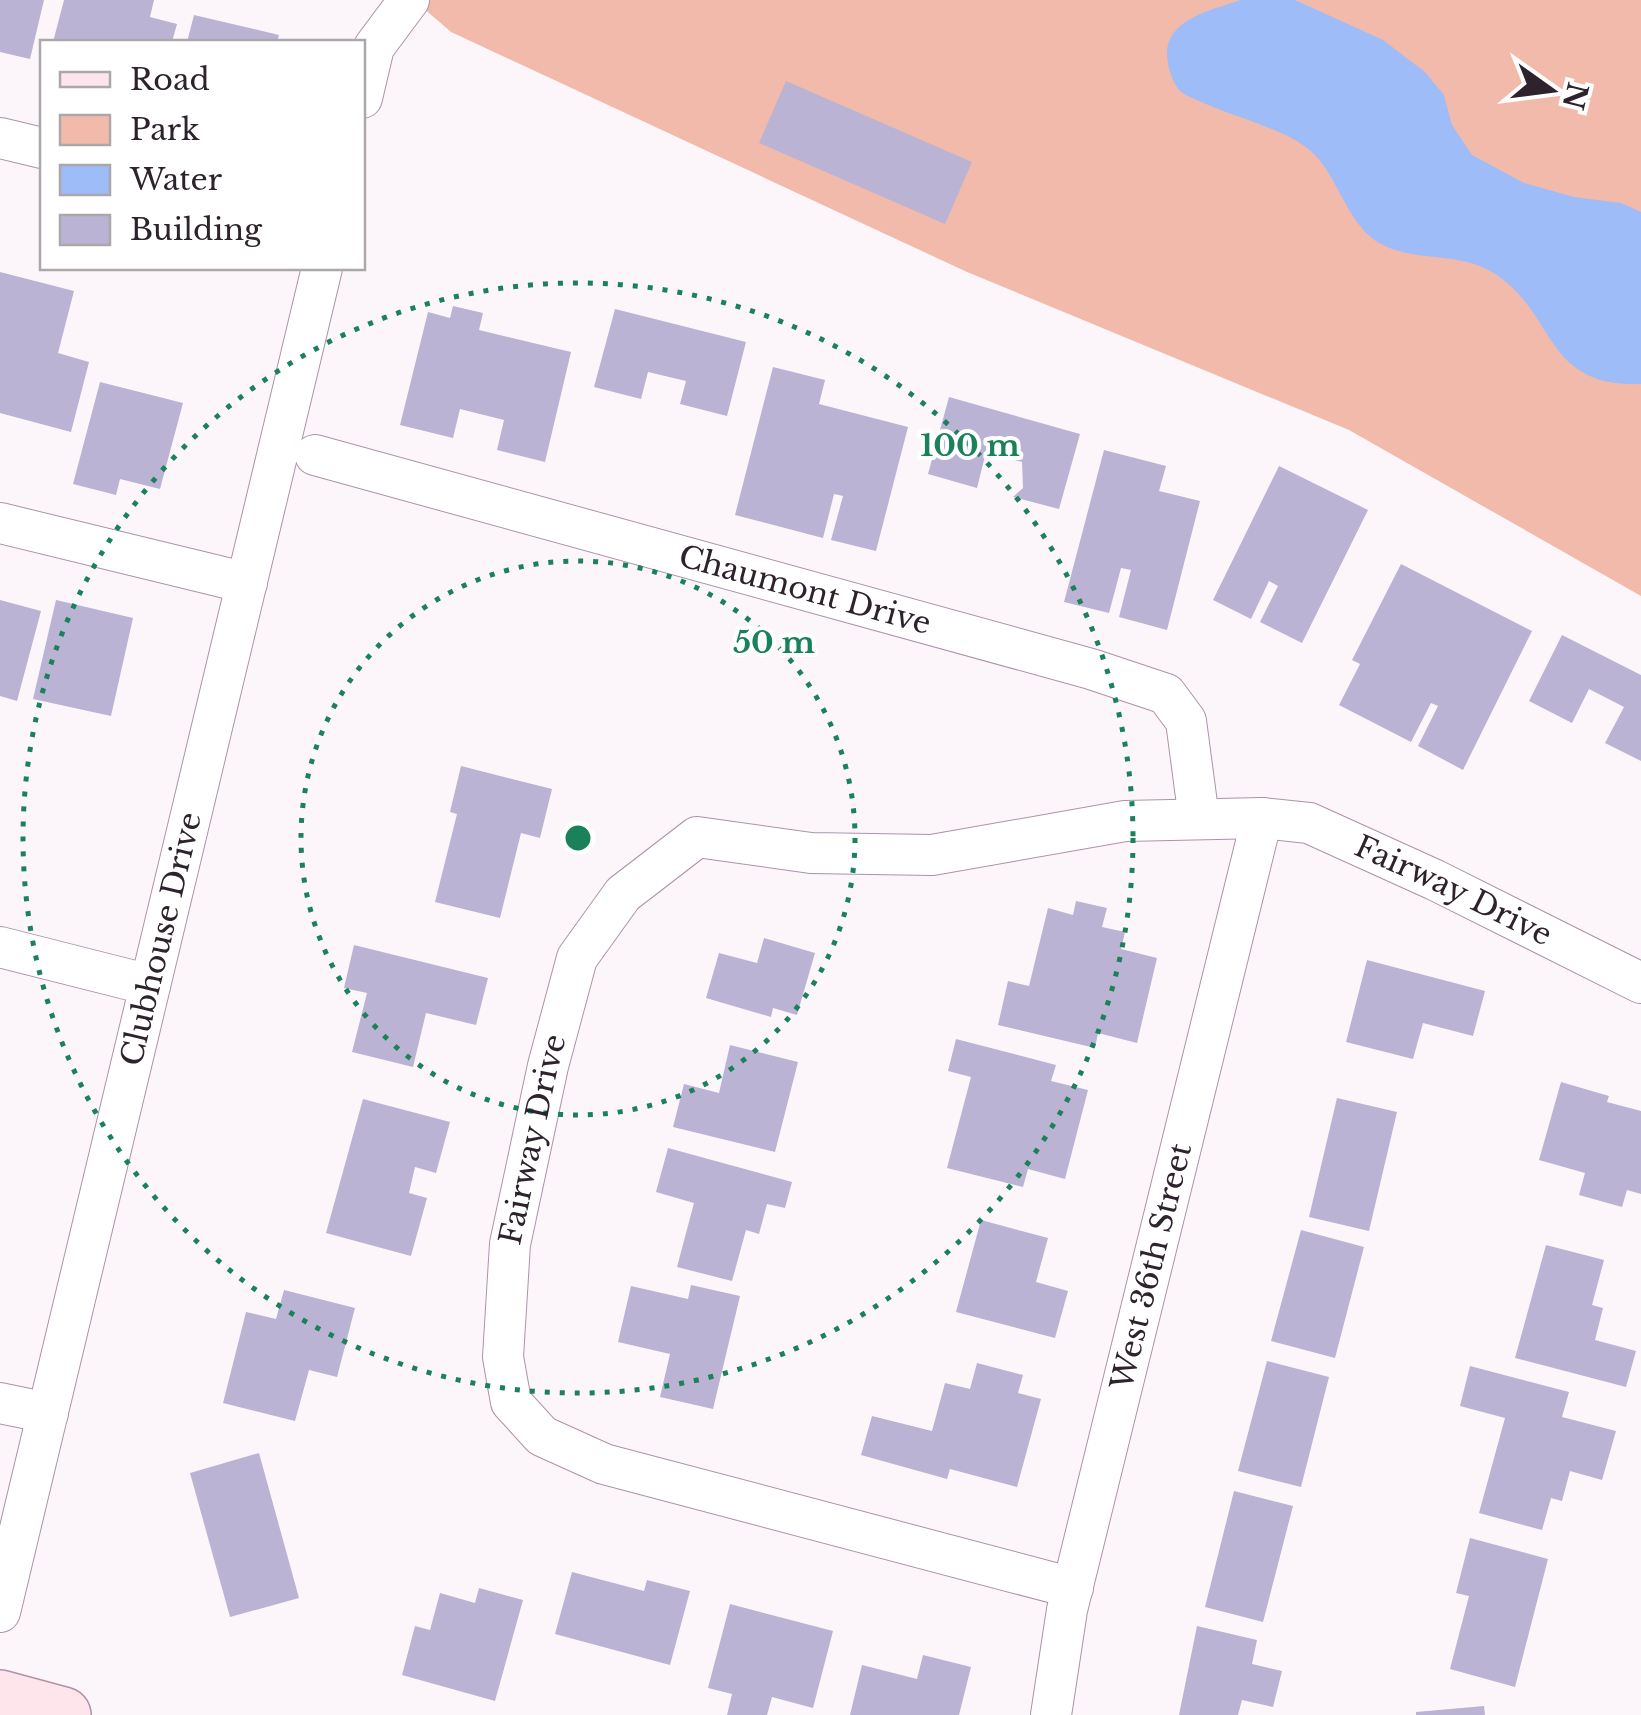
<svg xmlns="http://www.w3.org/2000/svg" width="1641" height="1715" viewBox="0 0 1641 1715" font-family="'Libre Baskerville',serif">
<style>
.green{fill:#f2baaa}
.water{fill:#9dbcf8}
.building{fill:#bab3d3}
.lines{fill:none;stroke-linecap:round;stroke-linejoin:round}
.street-casing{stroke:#ad92aa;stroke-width:42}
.secondary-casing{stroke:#ad92aa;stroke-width:58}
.street{stroke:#fff;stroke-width:40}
.secondary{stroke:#fde5eb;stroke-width:55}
.ring{fill:none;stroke:#1a815b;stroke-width:5;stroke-dasharray:5 10}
.labels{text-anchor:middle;stroke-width:8;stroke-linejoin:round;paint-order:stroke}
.street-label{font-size:30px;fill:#2e232d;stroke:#fff}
.centre{fill:#1a815b;stroke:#fff;stroke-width:5}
.ring-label{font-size:30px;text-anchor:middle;font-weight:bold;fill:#1a815b;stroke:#fff;stroke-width:8;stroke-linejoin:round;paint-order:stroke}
</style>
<rect width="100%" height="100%" fill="#fcf6fb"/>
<path class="green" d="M414 0H1641V596L1349 430 967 272 451 32Z"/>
<path class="water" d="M1241 0H1295L1383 40 1425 72 1444 95 1452 125 1472 155 1524 183 1574 197 1621 203 1641 212V384C1542 388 1557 311 1492 272 1459 252 1417 262 1383 245 1349 229 1340 181 1315 155 1292 131 1237 118 1206 104 1198 100 1185 96 1179 90 1172 81 1167 65 1167 54 1167 18 1215 9 1241 0Z"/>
<g class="building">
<path d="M0 0H44L30 59 0 52Z"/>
<path d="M64 0H154L150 17 177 24 172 42H53Z"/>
<path d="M194 15 279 35 277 42H187Z"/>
<path d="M786 81 972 162 945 224 759 143Z"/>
<path d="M0 272 74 291 58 353 89 362 71 432 0 413Z"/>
<path d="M453 306 483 313 479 330 571 352 545 462 497 450 504 420 460 409 453 438 400 425 428 312 450 318Z"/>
<path d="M615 309 746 342 727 416 680 404 686 381 648 372 641 399 594 387Z"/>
<path d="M773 367 825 380 819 404 908 427 876 551 831 540 843 496 834 494 823 538 735 515Z"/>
<path d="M100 382 183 403 160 489 120 479 116 495 73 484Z"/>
<path d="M949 397 1080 434 1059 509 1013 497 1023 488 1022 462 986 452 977 488 928 474Z"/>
<path d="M1104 450 1166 466 1159 491 1200 501 1167 630 1119 617 1131 570 1121 568 1109 613 1064 602Z"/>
<path d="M1279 466 1368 510 1302 643 1260 622 1278 586 1269 581 1251 619 1213 600Z"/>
<path d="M1401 564 1532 631 1463 770 1418 746 1438 706 1431 703 1411 742 1339 705 1360 664 1352 660Z"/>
<path d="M0 600 41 611 17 701 0 696Z"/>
<path d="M56 600 133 618 111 716 33 699Z"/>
<path d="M1562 635 1641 675V761L1605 743 1624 707 1589 689 1572 723 1529 701Z"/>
<path d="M461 766 552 789 540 838 521 833 500 918 435 902 457 814 450 812Z"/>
<path d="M1076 901 1107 908 1102 927 1125 932 1121 949 1157 958 1137 1043 1098 1033 1095 1048 998 1025 1008 981 1029 986 1048 908 1073 915Z"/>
<path d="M764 938 815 953 797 1015 773 1008 771 1017 706 998 719 953 757 963Z"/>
<path d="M354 945 488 978 476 1025 426 1013 413 1067 352 1052 367 993 344 988Z"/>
<path d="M1367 960 1485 991 1473 1036 1423 1023 1413 1059 1346 1042Z"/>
<path d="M956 1039 1056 1065 1051 1081 1088 1090 1065 1179 1028 1169 1023 1187 947 1168 971 1077 948 1071Z"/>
<path d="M730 1045 798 1062 775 1152 673 1127 684 1084 719 1093Z"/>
<path d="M1561 1082 1609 1096 1607 1102 1641 1111V1194L1627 1190 1622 1207 1579 1195 1585 1173 1539 1160Z"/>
<path d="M1337 1098 1397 1112 1369 1231 1309 1217Z"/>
<path d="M363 1099 450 1122 436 1173 415 1167 409 1193 427 1198 411 1256 326 1233Z"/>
<path d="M668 1148 792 1182 785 1208 767 1204 759 1234 746 1230 732 1281 677 1267 694 1203 656 1192Z"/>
<path d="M981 1220 1048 1238 1036 1282 1068 1291 1055 1338 956 1312Z"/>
<path d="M1301 1230 1364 1247 1335 1358 1271 1341Z"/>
<path d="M1546 1245 1604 1260 1592 1305 1603 1308 1595 1340 1636 1351 1626 1387 1515 1358Z"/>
<path d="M691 1285 740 1296 713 1409 660 1397 670 1354 618 1342 631 1286 688 1299Z"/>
<path d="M284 1290 355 1308 337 1377 309 1370 295 1421 223 1403 246 1312 276 1319Z"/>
<path d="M1267 1361 1329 1377 1301 1487 1238 1471Z"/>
<path d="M977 1363 1023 1375 1018 1393 1041 1399 1017 1487 950 1469 947 1479 861 1455 872 1416 932 1431 945 1383 970 1389Z"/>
<path d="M1470 1366 1569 1392 1562 1417 1616 1431 1602 1480 1570 1471 1562 1501 1551 1498 1542 1530 1479 1513 1505 1418 1460 1406Z"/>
<path d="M259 1453 299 1598 230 1617 190 1473Z"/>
<path d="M1234 1491 1293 1506 1263 1622 1205 1607Z"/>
<path d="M1470 1538 1548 1559 1515 1687 1450 1669 1469 1596 1456 1593Z"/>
<path d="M572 1572 644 1591 647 1580 690 1591 670 1665 555 1634Z"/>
<path d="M479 1588 523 1600 495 1701 402 1675 415 1626 430 1630 440 1593 475 1603Z"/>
<path d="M730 1604 833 1631 813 1708 772 1697 767 1715H727L732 1694 708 1688Z"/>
<path d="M1197 1626 1257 1640 1252 1664 1282 1671 1273 1707 1242 1700 1238 1715H1179Z"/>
<path d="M923 1655 971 1667 959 1715H850L862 1665 917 1679Z"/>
<path d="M1484 1706 1485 1715H1416V1712Z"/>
</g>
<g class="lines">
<g class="street-casing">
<g id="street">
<path d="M362 98 374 47 409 0"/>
<path d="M0 138 42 148"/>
<path id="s1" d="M315 455 1091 669 1166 694 1186 721 1199 819"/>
<path d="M0 523 247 583"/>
<path d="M0 947 150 985"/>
<path d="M0 1403 48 1413"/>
<path id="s2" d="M1073 1588 604 1464 542 1436 511 1402 503 1357 510 1244 548 1066 577 958 623 894 697 837 811 853 932 855 1125 821 1262 818 1309 823 1435 880 1641 983"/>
<path id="s3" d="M0 1612 322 268"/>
<path id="s4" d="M1051 1715 1067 1610 1262 818"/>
</g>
</g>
<g class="secondary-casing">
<path id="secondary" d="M0 1698 63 1715"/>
</g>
<use href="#street" class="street"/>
<use href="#secondary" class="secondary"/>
</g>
<g class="ring">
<circle cx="578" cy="838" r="277"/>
<circle cx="578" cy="838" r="555"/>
</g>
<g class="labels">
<g class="street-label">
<text dy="10" stroke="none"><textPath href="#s1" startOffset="508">Chaumont Drive</textPath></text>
<text dy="10" stroke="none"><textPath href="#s2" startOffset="2000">Fairway Drive</textPath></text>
<text dy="10" stroke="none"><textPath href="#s3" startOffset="692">Clubhouse Drive</textPath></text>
<text dy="10" stroke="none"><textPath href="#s2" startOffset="865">Fairway Drive</textPath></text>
<text dy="10" stroke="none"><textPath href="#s4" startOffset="460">West 36th Street</textPath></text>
</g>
</g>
<circle cx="578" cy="838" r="15" class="centre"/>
<g class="ring-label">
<text x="970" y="456">100 m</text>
<text x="774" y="653">50 m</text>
</g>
<rect x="40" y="40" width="325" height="230" fill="#ffffff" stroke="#aba7ab" stroke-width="2.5"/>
<rect x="60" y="72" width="50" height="15" fill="#fde5eb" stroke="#aba7ab" stroke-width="2.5"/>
<text x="130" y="90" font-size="30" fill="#2e232d">Road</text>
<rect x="60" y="115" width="50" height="30" fill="#f2baaa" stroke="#aba7ab" stroke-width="2.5"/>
<text x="130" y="140" font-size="30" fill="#2e232d">Park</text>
<rect x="60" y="165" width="50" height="30" fill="#9dbcf8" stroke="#aba7ab" stroke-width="2.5"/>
<text x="130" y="190" font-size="30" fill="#2e232d">Water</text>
<rect x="60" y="215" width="50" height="30" fill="#bab3d3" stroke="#aba7ab" stroke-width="2.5"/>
<text x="130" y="240" font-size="30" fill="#2e232d">Building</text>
<g transform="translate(1551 90) rotate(104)" stroke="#ffffff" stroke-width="8" paint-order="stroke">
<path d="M0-8L18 38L0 25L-18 38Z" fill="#2e232d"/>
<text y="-15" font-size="28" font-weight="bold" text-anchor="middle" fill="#2e232d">N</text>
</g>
</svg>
